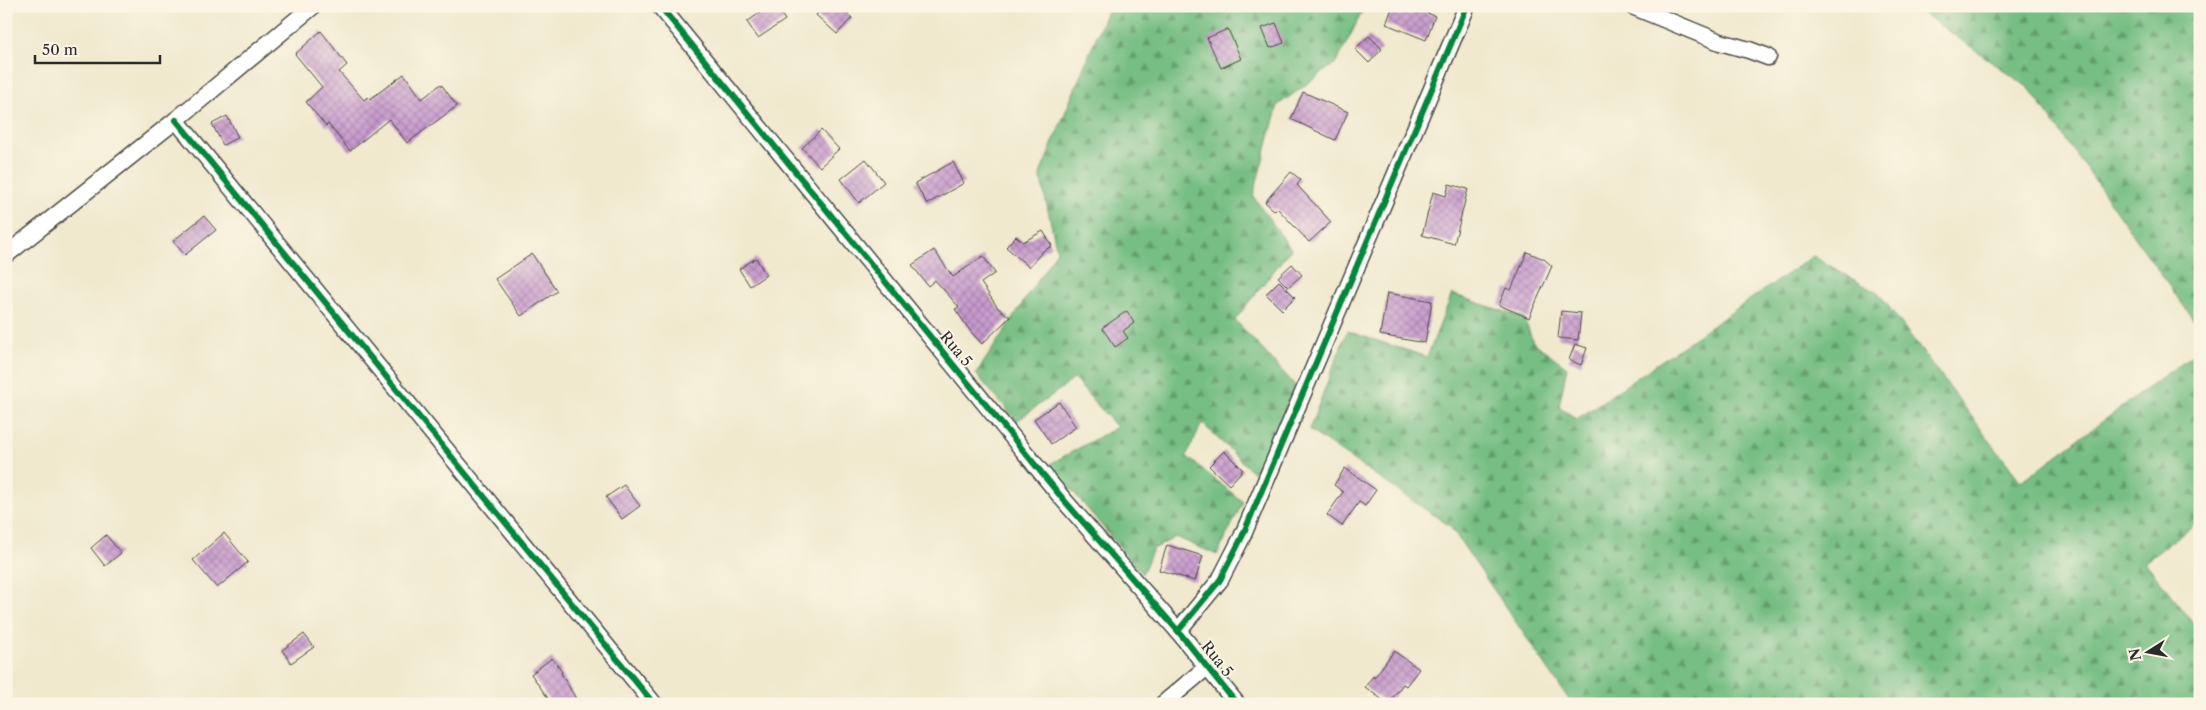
<svg xmlns="http://www.w3.org/2000/svg" width="2206" height="710" viewBox="0 0 2206 710" font-family="'Libre Caslon Text',serif">
<style>
.forest{fill:url(#forest-firs);stroke:#507457}
.building{fill:url(#building-cross-hatch)}
.lines{fill:none;stroke-linecap:round;stroke-linejoin:round}
.minor-casing{stroke:#494843;stroke-width:19}
.minor{stroke:#fff;stroke-width:16}
.cycleway-casing{stroke:#fcf5e5;stroke-width:9}
.cycleway{stroke:#00873e;stroke-width:6}
.labels{text-anchor:middle;stroke-width:4;stroke-linejoin:round;paint-order:stroke}
.street-label{font-size:15px;fill:#2b2b2b;stroke:#fcf5e5}
</style>
<defs>
<pattern id="forest-firs" width="22" height="20" patternUnits="userSpaceOnUse" patternTransform="scale(1.25)"><rect width="22" height="20" fill="#76be83"/><path d="M5 1l3.5 6h-7zM16 11l3.5 6h-7z" fill="#619b6b"/></pattern>
<pattern id="building-cross-hatch" width="8" height="8" patternUnits="userSpaceOnUse" patternTransform="scale(1.25)"><rect width="8" height="8" fill="#c79ace"/><path d="M0 0l8 8M0 8l8-8" fill="none" stroke="#a27ea7"/></pattern>
</defs>
<rect width="100%" height="100%" fill="#fcf5e5"/>
<filter id="ink" filterUnits="userSpaceOnUse"><feTurbulence type="fractalNoise" baseFrequency=".02" numOctaves="2"/><feDisplacementMap in="SourceGraphic" scale="10" xChannelSelector="R" yChannelSelector="G"/><feConvolveMatrix kernelMatrix="1 2 1 2 8 2 1 2 1" color-interpolation-filters="sRGB"/></filter>
<filter id="wash" filterUnits="userSpaceOnUse"><feTurbulence type="fractalNoise" baseFrequency=".0096" numOctaves="4" result="noise"/><feDisplacementMap in="SourceGraphic" scale="20" xChannelSelector="R" yChannelSelector="G"/><feGaussianBlur stdDeviation="1.12" result="paint"/><feColorMatrix in="noise" values="0 0 0 0 0 0 0 0 0 0 0 0 0 0 0 0 0 1.4 0 .05"/><feComposite in="paint" operator="in"/></filter>
<g filter="url(#wash)">
<rect width="100%" height="100%" fill="#f0e9ce"/>
<g class="forest">
<path d="M1109 6H1365L1337 62 1278 105 1253 196 1291 249 1235 320 1295 385 1258 477 1202 423 1186 456 1243 502 1217 555 1176 537 1153 549 1142 574 1050 464 1117 427 1074 379 1017 421 976 374 1057 251 1040 174Z"/>
<path d="M1913 6H2200V329L2029 88Z"/>
<path d="M1813 256 1879 294 2021 482 2200 349V520L2145 562 2200 631V704H1572L1450 526 1309 430 1347 331 1427 357 1452 294 1524 318 1533 342 1567 367 1559 407 1577 419Z"/>
</g>
<g id="blocks">
<g class="building">
<path d="M769 6H776L785 20 758 38 747 22Z"/>
<path d="M824 6H839L852 18 837 34 816 15Z"/>
<path d="M1393 6H1409L1435 16 1426 40 1386 24Z"/>
<path d="M1276 23 1284 43 1270 48 1262 28Z"/>
<path d="M1228 29 1241 59 1221 68 1207 38Z"/>
<path d="M321 31 347 65 339 72 364 100 368 97 370 99 404 74 422 99 441 84 457 106 407 143 389 119 350 151 328 124 326 126 306 102 322 87 295 54Z"/>
<path d="M1369 36 1382 49 1369 63 1355 49Z"/>
<path d="M1303 92 1348 112 1335 140 1291 119Z"/>
<path d="M227 116 238 137 223 145 212 124Z"/>
<path d="M821 130 839 149 820 167 802 148Z"/>
<path d="M866 159 884 182 859 203 841 179Z"/>
<path d="M953 162 964 183 927 204 915 183Z"/>
<path d="M1291 172 1301 180 1297 185 1331 222 1309 242 1277 208 1275 211 1265 202Z"/>
<path d="M1449 184 1468 189 1454 244 1422 235 1433 192 1446 196Z"/>
<path d="M204 216 216 230 185 255 173 241Z"/>
<path d="M1043 231 1052 246 1043 251 1029 267 1006 247 1016 236 1023 242Z"/>
<path d="M934 250 953 277 983 256 995 273 981 283 998 308 1010 317 982 344 971 332 955 309 959 307 935 280 928 286 912 265Z"/>
<path d="M1527 252 1544 259 1552 266 1529 318 1499 305 1506 288 1511 290Z"/>
<path d="M532 254 557 291 521 316 495 279Z"/>
<path d="M756 258 766 275 750 286 739 269Z"/>
<path d="M1292 264 1302 275 1288 287 1278 277Z"/>
<path d="M1279 281 1295 297 1282 310 1266 294Z"/>
<path d="M1387 293 1432 301 1425 343 1380 335Z"/>
<path d="M1127 311 1134 323 1123 331 1128 338 1115 347 1102 328Z"/>
<path d="M1561 311 1581 313 1578 340 1558 338Z"/>
<path d="M1575 344 1587 348 1581 365 1569 360Z"/>
<path d="M1059 402 1076 427 1051 444 1034 419Z"/>
<path d="M1224 451 1243 470 1229 485 1209 466Z"/>
<path d="M1345 468 1376 490 1365 506 1359 502 1342 526 1327 515 1343 492 1334 485Z"/>
<path d="M624 485 640 506 622 519 606 497Z"/>
<path d="M224 533 248 562 217 588 193 560Z"/>
<path d="M106 535 121 553 105 566 91 548Z"/>
<path d="M1167 545 1203 556 1195 581 1159 570Z"/>
<path d="M304 634 314 647 291 663 282 650Z"/>
<path d="M1394 651 1419 669 1406 686 1403 684 1388 704 1365 687 1373 676 1374 678Z"/>
<path d="M552 658 562 672 561 673 579 704H552L531 674Z"/>
</g>
</g>
</g>
<g filter="url(#ink)">
<use href="#blocks" fill-opacity="0" stroke="#494843" stroke-width="1"/>
<g class="lines">
<g class="minor-casing">
<g id="minor">
<path d="M660 6 1063 499 1178 631 1237 704"/>
<path d="M1632 6 1720 42 1749 50 1768 57"/>
<path d="M176 120 654 704"/>
<path d="M6 255 176 120 313 6"/>
<path d="M1178 631 1220 580 1242 537 1467 6"/>
<path d="M1163 704 1207 667"/>
</g>
</g>
<use href="#minor" class="minor"/>
<g class="cycleway-casing">
<g id="cycleway">
<path d="M660 6 1063 499 1178 631 1237 704"/>
<path d="M176 120 654 704"/>
<path d="M1178 631 1220 580 1242 537 1467 6"/>
</g>
</g>
<use href="#cycleway" class="cycleway"/>
</g>
</g>
<g class="labels">
<g class="street-label">
<text transform="translate(956 349) rotate(50)" y="5">Rua 5</text>
<text transform="translate(1217 659) rotate(51)" y="5">Rua 5</text>
</g>
</g>
<rect width="2206" height="710" fill="none" stroke="#fcf5e5" stroke-width="25"/>
<g transform="translate(2148 652) rotate(259)" stroke="#fcf5e5" stroke-width="4" paint-order="stroke">
<path d="M0-4L9 19L0 12L-9 19Z" fill="#2b2b2b"/>
<text y="-8" font-size="14" font-weight="bold" text-anchor="middle" fill="#2b2b2b">N</text>
</g>
<path d="M35 55v8h125v-8" fill="none" stroke="#2b2b2b" stroke-width="2.5"/>
<text x="42" y="55" font-size="15" fill="#2b2b2b" stroke="#fcf5e5" stroke-width="4" paint-order="stroke">50 m</text>
</svg>
